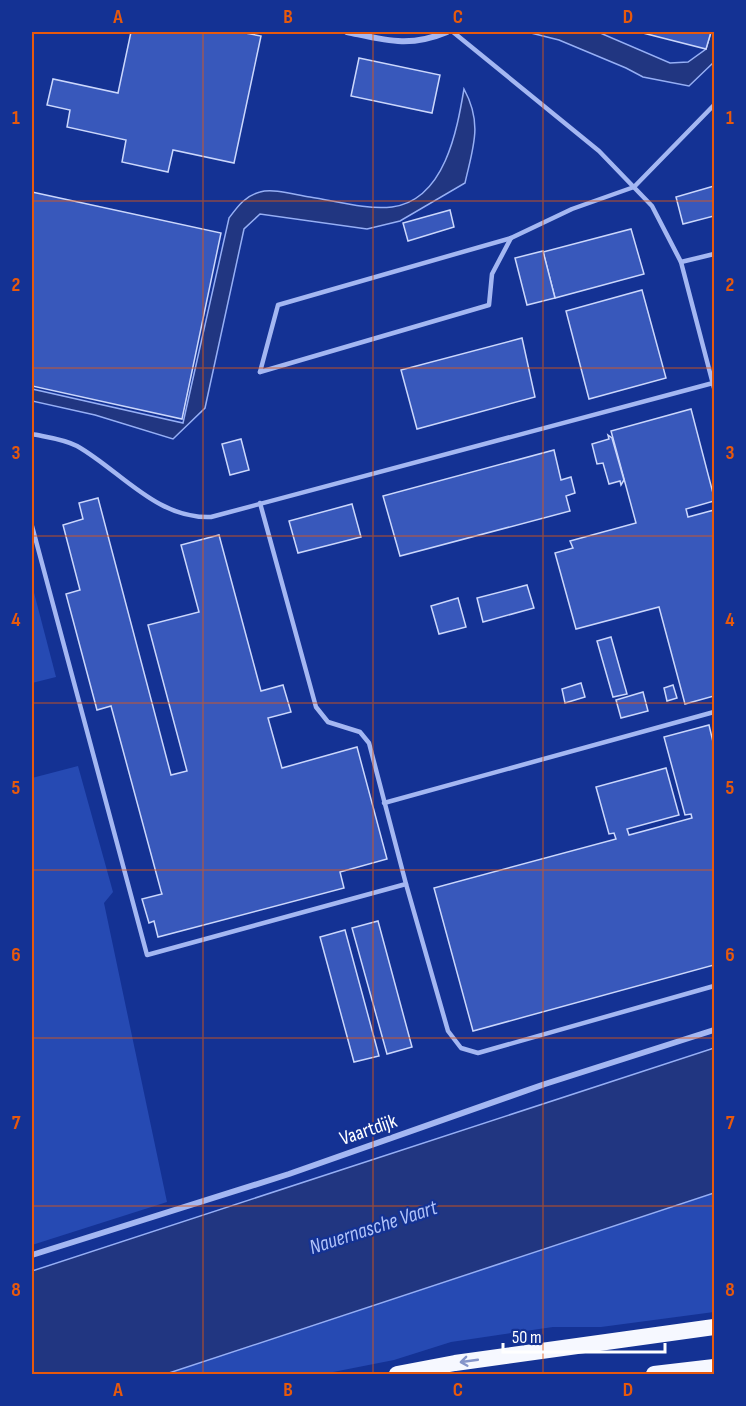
<svg xmlns="http://www.w3.org/2000/svg" width="746" height="1406" viewBox="0 0 746 1406" font-family="'Sofia Sans Condensed',sans-serif">
<style>
.green{fill:#264ab3}
.water{fill:#213681;stroke:#96aff5;stroke-width:1.5}
.building{fill:#3858bb;stroke:#cbd7fc;stroke-width:1.5}
.lines{fill:none;stroke-linecap:round;stroke-linejoin:round}
.service{stroke:#a4b7f2;stroke-width:4.5}
.minor{stroke:#a4b7f2;stroke-width:6}
.trunk{stroke:#f6f8ff;stroke-width:16}
.oneway{stroke:#8595ca}
.grid{fill:none;stroke:#e8590c;stroke-width:1.5;stroke-opacity:0.55}
.labels{text-anchor:middle;stroke-width:4.5;stroke-linejoin:round;paint-order:stroke}
.street-label{font-size:20px;fill:#fff;stroke:#143294}
.water-label{font-size:21px;font-style:italic;fill:#b0c2f9;stroke:#143294}
.neatline{fill:none;stroke:#e8590c;stroke-width:2}
.grid-label{font-size:20px;text-anchor:middle;font-weight:bold;fill:#e8590c}
</style>
<rect width="100%" height="100%" fill="#143294"/>
<g class="green">
<path d="M32 585 56 677 32 683Z"/>
<path d="M78 766 113 892 104 903 167 1202 32 1245V778Z"/>
<path d="M714 1193V1312L601 1327H553L451 1342 394 1360 323 1374H166Z"/>
</g>
<g class="water">
<path d="M527 32H598L670 63 688 62 706 49 711 32H714V62L689 86 643 77 626 68 559 40Z"/>
<path d="M464 89C483 124 473 147 465 183L400 221 367 229 260 214 244 229 205 408 173 439 95 415 32 401V389L183 423 229 218C238 206 245 196 260 192 273 188 296 195 310 197 336 201 366 210 392 207 445 200 457 130 464 89Z"/>
<path d="M714 1048V1193L166 1374H32V1271Z"/>
</g>
<g class="building">
<path d="M131 32H240L261 36 234 163 173 150 168 172 122 162 126 140 67 127 70 110 47 105 53 79 118 93Z"/>
<path d="M639 32H711L706 49Z"/>
<path d="M359 58 440 75 432 113 351 96Z"/>
<path d="M714 186V216L683 224 676 197Z"/>
<path d="M32 192 221 233 182 419 32 386Z"/>
<path d="M450 210 454 227 408 241 403 223Z"/>
<path d="M631 229 644 274 555 298 543 252Z"/>
<path d="M543 251 555 298 527 305 515 258Z"/>
<path d="M642 290 666 378 589 399 566 311Z"/>
<path d="M522 338 535 397 417 429 401 370Z"/>
<path d="M691 409 714 497V501L686 509 688 517 714 510V696L685 704 659 607 576 629 555 553 573 548 570 541 636 523 611 431Z"/>
<path d="M608 435 612 438 624 480 621 485 620 481 609 484 603 463 597 464 592 444 609 439Z"/>
<path d="M241 439 249 470 230 475 222 444Z"/>
<path d="M554 450 561 480 571 477 575 493 566 496 570 511 400 556 383 496Z"/>
<path d="M98 498 171 775 187 771 148 625 199 612 181 545 219 535 261 691 283 685 291 712 268 718 282 768 357 747 387 859 340 872 344 888 158 937 154 921 149 923 142 899 162 894 161 891 111 706 97 710 66 594 80 590 63 525 83 519 79 503Z"/>
<path d="M352 504 361 537 298 553 289 521Z"/>
<path d="M527 585 534 608 483 622 477 598Z"/>
<path d="M458 598 466 627 439 634 431 606Z"/>
<path d="M611 637 627 694 613 697 597 641Z"/>
<path d="M581 683 585 697 565 703 562 689Z"/>
<path d="M673 685 677 698 667 701 664 688Z"/>
<path d="M643 692 648 711 621 718 616 700Z"/>
<path d="M709 725 714 746V965L473 1031 434 888 616 839 614 833 609 834 596 787 666 768 679 815 627 829 629 835 692 818 691 814 685 815 664 737Z"/>
<path d="M378 921 412 1047 387 1054 352 928Z"/>
<path d="M345 930 379 1056 354 1062 320 937Z"/>
</g>
<g class="lines">
<g class="service">
<path d="M453 32 599 151 652 206 681 262 714 388"/>
<path d="M681 262 714 254"/>
<path d="M260 372 489 305 492 274 511 238 572 209 634 187 714 105"/>
<path d="M260 372 278 305 511 238"/>
<path d="M32 434C46 437 64 439 77 446 121 471 156 519 211 517L713 383"/>
<path d="M32 526 147 955 406 884 369 743 360 732 328 722 316 707 260 503"/>
<path d="M384 803 714 712"/>
<path d="M406 884 448 1031 461 1048 478 1053 714 986"/>
</g>
<g class="minor">
<path d="M347 32C385 40 409 48 447 32"/>
<path d="M32 1255 289 1174 545 1084 714 1030"/>
</g>
<g class="trunk">
<path d="M397 1374 455 1363 714 1327"/>
<path d="M654 1374 714 1367"/>
</g>
</g>
<defs><path id="oneway-shaft" d="M-6 0H5M1.5-3L5.5 0L1.5 3" fill="none" stroke-width="1.6" stroke-linecap="round" stroke-linejoin="round" transform="scale(1.5)"/></defs>
<use class="oneway" href="#oneway-shaft" transform="translate(469 1361) rotate(172)"/>
<path class="grid" d="M203 32V1374M373 32V1374M543 32V1374M32 201H714M32 368H714M32 536H714M32 703H714M32 870H714M32 1038H714M32 1206H714"/>
<g class="labels">
<g class="street-label">
<text transform="translate(368 1129) rotate(-19)" y="7">Vaartdijk</text>
</g>
<g class="water-label">
<text transform="translate(373 1227) rotate(-18)" y="7">Nauernasche Vaart</text>
</g>
</g>
<rect width="746" height="1406" fill="none" stroke="#143294" stroke-width="66"/>
<path d="M503 1343v9h162v-9" fill="none" stroke="#ffffff" stroke-width="3"/>
<text x="512" y="1343" font-size="18" fill="#ffffff" stroke="#143294" stroke-width="4.5" paint-order="stroke">50 m</text>
<rect x="33" y="33" width="680" height="1340" class="neatline"/>
<g class="grid-label">
<text x="118" y="23">A</text>
<text x="288" y="23">B</text>
<text x="458" y="23">C</text>
<text x="628" y="23">D</text>
<text x="16" y="124">1</text>
<text x="730" y="124">1</text>
<text x="16" y="291">2</text>
<text x="730" y="291">2</text>
<text x="16" y="459">3</text>
<text x="730" y="459">3</text>
<text x="16" y="626">4</text>
<text x="730" y="626">4</text>
<text x="16" y="794">5</text>
<text x="730" y="794">5</text>
<text x="16" y="961">6</text>
<text x="730" y="961">6</text>
<text x="16" y="1129">7</text>
<text x="730" y="1129">7</text>
<text x="16" y="1296">8</text>
<text x="730" y="1296">8</text>
<text x="118" y="1396">A</text>
<text x="288" y="1396">B</text>
<text x="458" y="1396">C</text>
<text x="628" y="1396">D</text>
</g>
</svg>
